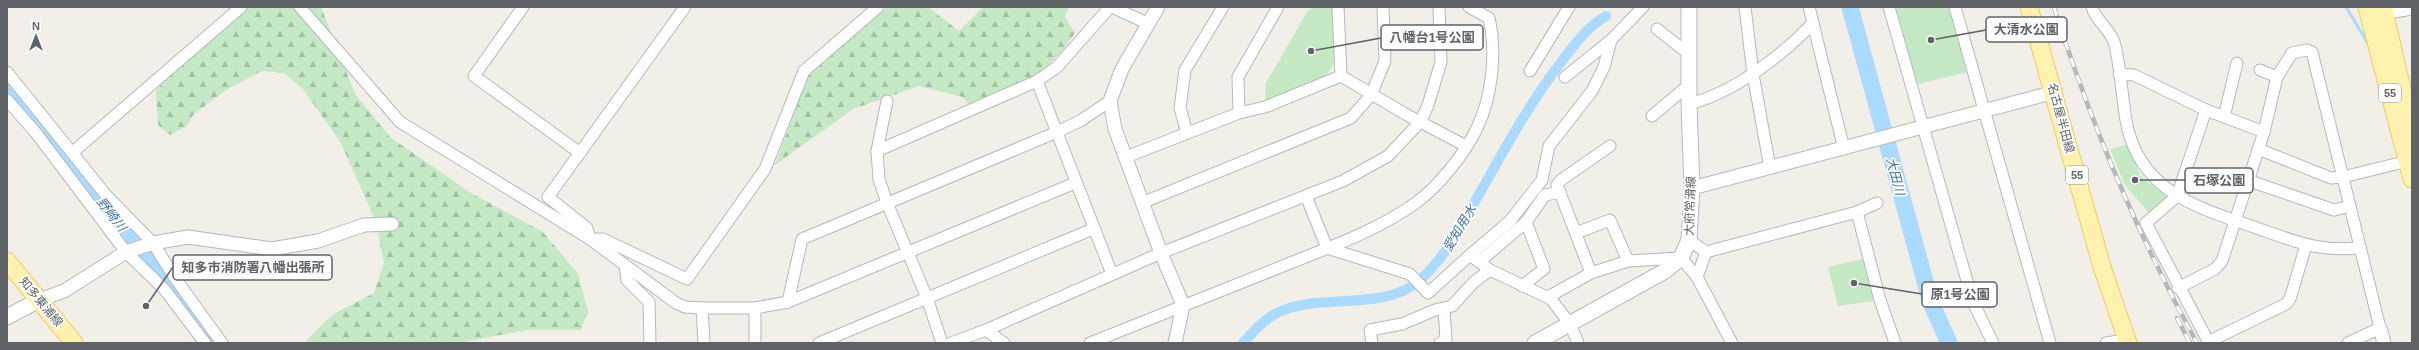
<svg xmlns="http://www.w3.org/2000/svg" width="2419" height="350" viewBox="0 0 2419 350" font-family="Helvetica,'Noto Sans JP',sans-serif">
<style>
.forest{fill:url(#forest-firs)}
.park{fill:#c5e8c5}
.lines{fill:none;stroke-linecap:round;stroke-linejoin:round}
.stream{stroke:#aadaff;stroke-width:3}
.canal{stroke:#aadaff;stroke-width:10}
.river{stroke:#aadaff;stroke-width:17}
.minor-casing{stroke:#b5b8bc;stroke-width:13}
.tertiary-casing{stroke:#b5b8bc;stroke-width:15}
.secondary-casing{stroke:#b6babf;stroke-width:17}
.primary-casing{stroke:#f2c960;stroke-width:19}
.minor{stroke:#fff;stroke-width:11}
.tertiary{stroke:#fff;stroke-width:13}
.secondary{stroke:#fff;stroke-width:15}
.primary{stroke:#fff2af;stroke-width:17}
.rail-casing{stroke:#b6b7b8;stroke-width:4.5}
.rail{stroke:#fff;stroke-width:3;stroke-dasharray:9;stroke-linecap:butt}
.labels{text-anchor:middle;stroke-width:3.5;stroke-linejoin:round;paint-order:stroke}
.shield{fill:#fff;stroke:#8f9295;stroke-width:1}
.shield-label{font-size:11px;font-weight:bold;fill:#5f6368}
.street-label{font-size:12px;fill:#5f6368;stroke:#fff}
.water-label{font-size:13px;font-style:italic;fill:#4174aa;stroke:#fff}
.leader{fill:none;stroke:#5f6368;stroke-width:1.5}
.callout-dot{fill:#5f6368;stroke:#fff;stroke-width:1.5}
.callout{fill:#fff;stroke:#5f6368;stroke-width:1.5}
.callout-label{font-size:13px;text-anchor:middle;font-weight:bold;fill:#5f6368}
</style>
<defs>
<pattern id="forest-firs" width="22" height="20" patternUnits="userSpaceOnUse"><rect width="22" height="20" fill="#c5e8c5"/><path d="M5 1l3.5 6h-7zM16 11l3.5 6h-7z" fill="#a3c0a4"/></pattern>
</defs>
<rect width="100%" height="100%" fill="#f1efe8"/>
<g class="forest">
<path d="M247 7H321L355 94 390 137 471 193 543 232 578 274 588 311 581 330H527L458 343H304L332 315 374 293 384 263 376 222 341 143 303 89 284 73 262 71 226 90 193 115 187 126 170 135 158 125 156 91 185 57Z"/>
<path d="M887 7H928L959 31 983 7H1069L1065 17 1075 33 1063 50 1036 78 969 105 963 97 919 86 853 109 775 165 808 76Z"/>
</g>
<g class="park">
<path d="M1314 7H1338C1341 81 1328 80 1265 107L1266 83 1307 12Z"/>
<path d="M1895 7H1950L1968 72 1914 85Z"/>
<path d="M2129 144 2140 176 2170 199 2149 213 2125 185 2110 149Z"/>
<path d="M1870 257 1880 300 1838 306 1828 267Z"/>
</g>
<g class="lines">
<path class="stream" d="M2346 7 2369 45"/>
<path class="canal" d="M1243 343C1253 332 1263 320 1277 313 1319 292 1383 312 1419 281 1447 256 1464 221 1482 189 1507 145 1531 101 1562 61 1576 43 1586 28 1606 16"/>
<g class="river">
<path d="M1850 7 1931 303 1949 343"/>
<path d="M7 88 53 140 202 325 213 343"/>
</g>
<g class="minor-casing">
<g id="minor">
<path d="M300 7 400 122 590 239 676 303 685 307 702 308H755L788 302 1075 183"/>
<path d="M523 7 474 76 580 153"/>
<path d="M1112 7 1149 24"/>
<path d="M1338 7 1341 76"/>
<path d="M1745 7 1753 74 1770 168"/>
<path d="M1809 7 1844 149"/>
<path d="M1889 7 1973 302 1993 343"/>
<path d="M1955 7 2050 343"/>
<path d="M2092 7C2096 22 2111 29 2115 45 2121 71 2122 99 2127 126 2142 192 2198 208 2254 227 2294 241 2317 252 2360 248"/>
<path d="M2394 12 2412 9"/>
<path d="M1657 29 1690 55"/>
<path d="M2260 70 2277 77"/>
<path d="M1530 71 1569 7"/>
<path d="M7 72 106 195 153 243 175 278 222 343"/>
<path d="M2119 74 2134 75 2206 110"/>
<path d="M1565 77 1611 40"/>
<path d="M1037 81 1112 274"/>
<path d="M7 100 36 133 126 252 165 290 205 343"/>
<path d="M1689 104C1733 93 1782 56 1813 23"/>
<path d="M1239 113 1238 77 1278 7"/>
<path d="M1652 116 1690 84"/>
<path d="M2224 117 2237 63"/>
<path d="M1187 133 1180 108 1185 70 1223 7"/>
<path d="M2258 149 2331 178 2343 177 2412 160"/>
<path d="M877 151 887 101"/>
<path d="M73 152 241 7"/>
<path d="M1126 157 1239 113 1265 107 1341 76 1407 115 1466 146"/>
<path d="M2247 180 2334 210 2350 206"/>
<path d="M1306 196 1327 248 1410 274 1428 293 1470 255"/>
<path d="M1144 202 1351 118 1371 95 1385 61 1383 7"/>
<path d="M1857 212 1877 203"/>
<path d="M1576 233 1610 220 1628 261"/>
<path d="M590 239H603L687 279 765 169 804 71 878 7"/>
<path d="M590 239 587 228 548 197 685 7"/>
<path d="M1689 240 1706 252 1857 212 1880 300 1895 343"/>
<path d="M1479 262 1526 222 1545 195 1560 192"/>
<path d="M625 267 627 280 649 302 650 343"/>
<path d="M1591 273 1557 185 1561 180 1610 146"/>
<path d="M1697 277 1706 252"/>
<path d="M1522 286 1544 269 1526 222"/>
<path d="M2178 288 2215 269 2222 261 2264 132 2277 77 2292 53 2307 50 2312 52 2380 328 2348 343"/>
<path d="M1548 297 1591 273 1628 261 1681 258 1697 277 1732 343"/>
<path d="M788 302 802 239 1057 132 1080 121 1110 101"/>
<path d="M702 308 704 343"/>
<path d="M755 308V343"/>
<path d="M986 330 1004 343"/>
<path d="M2208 342 2286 304 2290 299 2306 245"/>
<path d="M819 343 1093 229"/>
<path d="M942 343 927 298 887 203 879 179 877 151 1037 81 1057 67 1110 7"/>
<path d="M951 343 986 330 1161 253 1343 181 1388 156 1421 121 1428 105 1441 62 1439 7"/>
<path d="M1090 343C1153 318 1215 293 1278 268 1324 249 1376 232 1417 202 1438 187 1466 152 1477 128 1492 97 1497 52 1489 18L1469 7"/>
<path d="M1372 343 1370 330 1402 324 1435 310 1452 306 1474 282 1490 270"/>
<path d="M1440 343 1446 340 1444 309"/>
<path d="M1578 343 1570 324 1551 299 1490 270 1470 255 1510 221 1542 180 1549 146 1592 91 1604 67 1611 40 1643 7"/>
<path d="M2106 343 2126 340"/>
<path d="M2209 343 2146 223 2177 196 2206 110 2264 132"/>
</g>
</g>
<g class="tertiary-casing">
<g id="tertiary">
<path d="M1158 7 1122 69 1110 101 1115 129 1161 253 1183 305 1175 343"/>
<path d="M1692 188 2055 92"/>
<path d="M39 300 64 291 126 252 153 243 188 237 272 249 318 241 364 225 392 224"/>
<path d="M2380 328 2384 343"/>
</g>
</g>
<g class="secondary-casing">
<g id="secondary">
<path d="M7 317 39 300"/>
<path d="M1535 343 1665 271 1681 258 1689 240 1692 188 1689 104V7"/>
</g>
</g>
<g class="primary-casing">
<g id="primary">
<path d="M2029 7 2102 267 2128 343"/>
<path d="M2367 7 2412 179"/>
<path d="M2383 7 2412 132"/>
<path d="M7 261 74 343"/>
</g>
</g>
<use href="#minor" class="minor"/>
<use href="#tertiary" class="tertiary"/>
<use href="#secondary" class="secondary"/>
<use href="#primary" class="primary"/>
<g class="rail-casing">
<g id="rail">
<path d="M2054 7C2091 124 2138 236 2197 343"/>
<path d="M2177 318 2190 343"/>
</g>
</g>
<use href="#rail" class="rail"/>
</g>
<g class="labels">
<g class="shield">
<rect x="2379" y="84" width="22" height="18" rx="3"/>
<rect x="2066" y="166" width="22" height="18" rx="3"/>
</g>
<g class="shield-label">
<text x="2390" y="97">55</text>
<text x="2077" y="179">55</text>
</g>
<g class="street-label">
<text transform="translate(2061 118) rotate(75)" y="4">名古屋半田線</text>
<text transform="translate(1690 206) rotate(-88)" y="4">大府常滑線</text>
<text transform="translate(41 302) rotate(50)" y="4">知多東浦線</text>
</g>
<g class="water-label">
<text transform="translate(1896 176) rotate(75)" y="5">大田川</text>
<text transform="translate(112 214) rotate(52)" y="5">野崎川</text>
<text transform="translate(1459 228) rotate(-59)" y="5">愛知用水</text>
</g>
</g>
<path class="leader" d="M1931 40L1986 30M1311 51L1381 38M2135 180L2185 180M146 306L173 267M1854 283L1922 294"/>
<g class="callout-dot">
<circle cx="1931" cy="40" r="4"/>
<circle cx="1311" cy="51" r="4"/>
<circle cx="2135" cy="180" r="4"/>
<circle cx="146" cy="306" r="4"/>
<circle cx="1854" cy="283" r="4"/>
</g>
<g class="callout">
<rect x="1986" y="17" width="81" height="25" rx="4"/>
<rect x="1381" y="25" width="102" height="25" rx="4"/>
<rect x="2185" y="168" width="68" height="25" rx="4"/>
<rect x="173" y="255" width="159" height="25" rx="4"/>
<rect x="1922" y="282" width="75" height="25" rx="4"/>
</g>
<g class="callout-label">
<text x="2026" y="34">大清水公園</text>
<text x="1432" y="42">八幡台1号公園</text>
<text x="2219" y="185">石塚公園</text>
<text x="253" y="272">知多市消防署八幡出張所</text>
<text x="1960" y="299">原1号公園</text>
</g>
<rect width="2419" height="350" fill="none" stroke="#5f6368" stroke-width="16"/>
<g transform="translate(36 36)" stroke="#ffffff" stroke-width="3" paint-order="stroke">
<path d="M0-3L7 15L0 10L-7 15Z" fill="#5f6368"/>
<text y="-6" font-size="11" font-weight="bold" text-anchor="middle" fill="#5f6368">N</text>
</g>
</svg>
